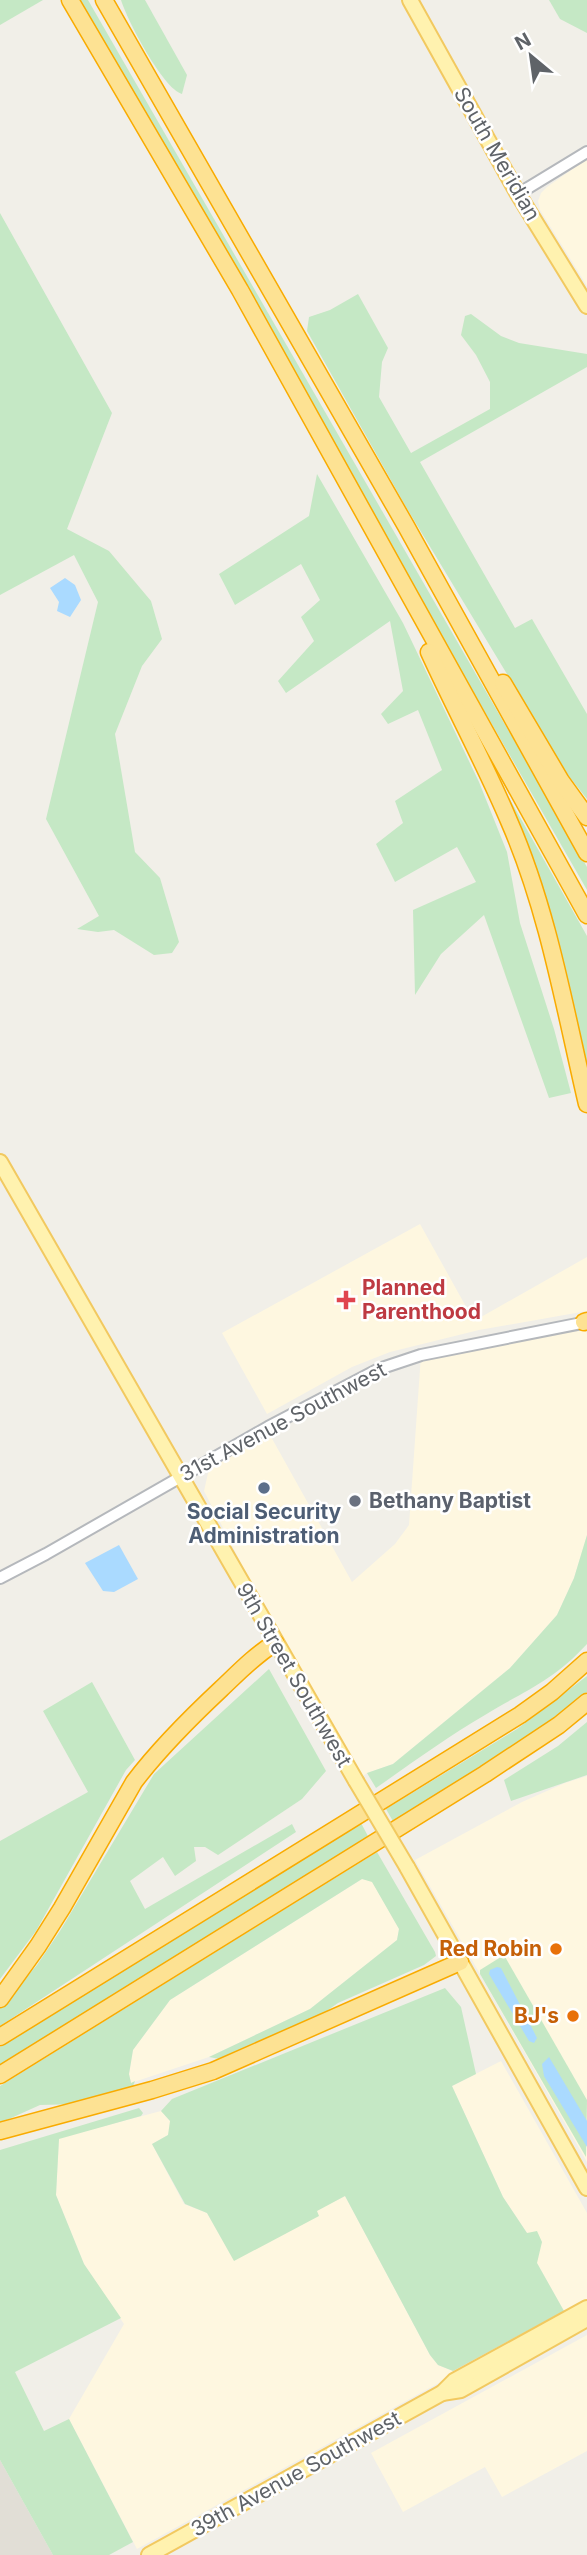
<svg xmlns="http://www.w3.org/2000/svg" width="587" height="2555" viewBox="0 0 587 2555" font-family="Inter,sans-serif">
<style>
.commercial{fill:#fef7e0}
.education{fill:#e1ded6}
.green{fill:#c5e8c5}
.water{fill:#aadaff}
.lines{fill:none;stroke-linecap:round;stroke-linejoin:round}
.minor-casing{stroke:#b5b8bc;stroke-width:14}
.major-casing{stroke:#f2c960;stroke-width:18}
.highway-casing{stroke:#f9ab00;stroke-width:19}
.minor{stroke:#fff;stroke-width:10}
.major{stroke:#fff2af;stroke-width:14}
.highway{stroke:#fde293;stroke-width:16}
.major-bridge-casing{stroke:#f2c960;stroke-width:18;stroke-linecap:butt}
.major-bridge{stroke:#fff2af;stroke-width:14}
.health-dot{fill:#e0444e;stroke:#fff;stroke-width:2.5}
.service-dot{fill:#5c6f8a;stroke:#fff;stroke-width:2.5}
.worship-dot{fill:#6b7280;stroke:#fff;stroke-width:2.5}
.food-dot{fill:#e8710a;stroke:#fff;stroke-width:2.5}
.labels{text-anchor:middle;stroke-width:5;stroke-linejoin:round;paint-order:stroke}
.street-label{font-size:21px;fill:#5f6368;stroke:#fff}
.health-label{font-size:21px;font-weight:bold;fill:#be3a42;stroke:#fff;text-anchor:start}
.worship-label{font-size:21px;font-weight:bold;fill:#5b616d;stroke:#fff;text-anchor:start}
.service-label{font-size:21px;font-weight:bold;fill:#4e5e75;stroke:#fff}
.food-label{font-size:21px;font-weight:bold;fill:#c56008;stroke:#fff;text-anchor:end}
</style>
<rect width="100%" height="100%" fill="#f1efe8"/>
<g class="commercial">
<path d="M587 159V286L540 210 538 201 541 193 547 187Z"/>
<path d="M420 1224 474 1321 587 1257V1311L479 1330 390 1352 352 1367 267 1414 222 1333Z"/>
<path d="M584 1322 587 1335V1535L574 1578 557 1615 510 1668 393 1764 367 1773 356 1781 265 1626 240 1561 204 1491 208 1473 214 1466 270 1435 352 1582 395 1544 409 1525 421 1355Z"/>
<path d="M587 1776V2162L415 1860 522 1802 565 1783Z"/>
<path d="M362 1879 372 1881 399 1929 397 1940 310 2009 209 2057 131 2083 129 2074 133 2050 170 2000Z"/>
<path d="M501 2061 587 2213V2300L564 2311 537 2263 527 2233 503 2197 452 2086Z"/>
<path d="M161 2111 170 2121 171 2128 168 2135 152 2144 184 2204 207 2213 234 2260 318 2216 316 2211 345 2196 430 2355 438 2365 453 2371 455 2374 137 2549 69 2419 124 2324 84 2264 56 2195 59 2138Z"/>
<path d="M587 2335V2451L502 2497 485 2467 403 2512 371 2453Z"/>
</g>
<path class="education" d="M0 2460 53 2555H0Z"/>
<g class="green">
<path d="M0 0H43L0 25Z"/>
<path d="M77 0H88L587 867V890Z"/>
<path d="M121 0H145L187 75 182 94C163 89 127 20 121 0Z"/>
<path d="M549 0H587V33L560 19Z"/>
<path d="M0 213 112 413 67 529 109 551 151 601 162 639 142 666 115 734 135 852 160 878 179 942 172 953 154 955 114 930 98 932 77 929 99 916 46 819 98 602 74 555 0 595Z"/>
<path d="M358 294 388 348 382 362 379 397 411 453 490 409V382L476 355 461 335 465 316 471 314 501 336 519 343 587 354V367L420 462 515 628 532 619 587 714V799L568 775 406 507 307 331 309 317 330 310Z"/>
<path d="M317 474 403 623 479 782 507 852 520 923 554 1029 571 1093 549 1098 484 915 441 954 415 995 413 910 476 882 457 847 395 882 376 844 403 823 395 801 442 770 418 710 388 724 381 714 403 691 390 621 286 693 278 681 314 641 301 617 320 600 301 564 235 605 219 574 309 516Z"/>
<path d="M504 789 587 936V1071C568 974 540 881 504 789Z"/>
<path d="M587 1535V1644C553 1681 526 1690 485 1715 447 1737 412 1763 376 1788L367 1773 393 1764 510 1668 557 1615 574 1578Z"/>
<path d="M269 1669 326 1771 302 1799 218 1855 205 1847H194L196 1861 175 1876 163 1857 130 1881 145 1909 292 1824 296 1832 0 2026V2008L37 1965 60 1931 154 1774Z"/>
<path d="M587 1676V1692C529 1743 460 1781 394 1823L386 1809 517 1729Z"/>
<path d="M92 1682 135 1760 126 1770 36 1931 0 1979V1841L88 1792 43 1711Z"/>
<path d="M587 1722V1775L511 1801 504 1780 558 1746Z"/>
<path d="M361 1823 369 1838 0 2066V2047Z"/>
<path d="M377 1852 435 1952 436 1956 424 1965 338 2003 318 2017 225 2060 209 2057 310 2009 397 1940 399 1929 372 1882 362 1879 170 2000 133 2050 129 2074 131 2083 135 2081 132 2089 79 2104 40 2105 0 2123V2086Z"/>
<path d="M504 1955 587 2100 586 2157 480 1974V1970Z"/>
<path d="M445 1988 461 2007 476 2074 452 2086 503 2197 527 2233 537 2231 542 2242 537 2263 564 2311 453 2371 438 2365 430 2355 345 2196 317 2211 319 2216 234 2261 207 2213 185 2204 152 2144 168 2135 170 2121 161 2111 172 2099Z"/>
<path d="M139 2108 143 2113 141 2116 59 2139 56 2195 84 2264 121 2318 15 2372 44 2431 69 2419 133 2542 109 2555H53L0 2460V2150Z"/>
</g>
<g class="water">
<path d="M65 578 75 585 81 600 70 617 57 611 59 602 50 588Z"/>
<path d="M119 1545 138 1579 114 1592 103 1591 85 1563Z"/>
<path d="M497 1967 501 1968 533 2030 537 2038 534 2043 529 2041 489 1974 490 1970Z"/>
<path d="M549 2057 587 2121V2147L544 2076 542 2064Z"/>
</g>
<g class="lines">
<g class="minor-casing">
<g id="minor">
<path d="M518 194 587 152"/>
<path d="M0 1578 46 1554 268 1427 379 1369 421 1355 587 1322"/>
</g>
</g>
<g class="major-casing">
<g id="major">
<path d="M410 0 518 194 587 306"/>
<path d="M0 1162 356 1781"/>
<path d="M407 1867 587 2188"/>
<path d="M442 2393 461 2390 587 2319"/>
<path d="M149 2555 442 2393 454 2381 587 2308"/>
</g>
</g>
<g class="highway-casing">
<g id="highway">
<path d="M70 0 240 290 587 915"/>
<path d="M104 0 406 526 587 853"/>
<path d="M429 652C455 709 485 764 509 821 548 910 565 1010 587 1104"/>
<path d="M503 683 561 781 587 817"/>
<path d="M584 1322 587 1321"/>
<path d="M0 1999 38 1946 62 1908 134 1782C159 1749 190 1718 221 1689 238 1673 255 1655 275 1643"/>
<path d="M0 2037 520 1715 552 1692 587 1661"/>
<path d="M0 2075 485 1774 559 1725 587 1702"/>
<path d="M0 2131 152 2090 213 2071 460 1962"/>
</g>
</g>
<use href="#minor" class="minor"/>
<use href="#major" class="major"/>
<use href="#highway" class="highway"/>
<g class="major-bridge-casing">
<path id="major-bridge" d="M356 1781 407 1867"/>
</g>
<use href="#major-bridge" class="major-bridge"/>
</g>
<path class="health-dot" d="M342.5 1289.5h7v7h7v7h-7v7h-7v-7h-7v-7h7z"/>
<circle class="service-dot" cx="264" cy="1488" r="7"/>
<circle class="worship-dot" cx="355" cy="1501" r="7"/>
<g class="food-dot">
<circle cx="556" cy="1949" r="7"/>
<circle cx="573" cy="2016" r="7"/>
</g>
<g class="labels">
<g class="street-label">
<text transform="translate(497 154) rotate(60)" y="7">South Meridian</text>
<text transform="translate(283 1422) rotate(-28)" y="7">31st Avenue Southwest</text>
<text transform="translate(294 1675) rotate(60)" y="7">9th Street Southwest</text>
<text transform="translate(296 2474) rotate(-29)" y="7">39th Avenue Southwest</text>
</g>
<g class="health-label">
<text x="362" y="1295">Planned<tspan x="362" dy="24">Parenthood</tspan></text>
</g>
<g class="worship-label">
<text x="369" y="1508">Bethany Baptist</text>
</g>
<g class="service-label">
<text x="264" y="1519">Social Security<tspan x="264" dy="24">Administration</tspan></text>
</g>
<g class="food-label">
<text x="542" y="1956">Red Robin</text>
<text x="559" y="2023">BJ's</text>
</g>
</g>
<g transform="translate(531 56) rotate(331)" stroke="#ffffff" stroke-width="5" paint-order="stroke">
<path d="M0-5L12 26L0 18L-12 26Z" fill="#5f6368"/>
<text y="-10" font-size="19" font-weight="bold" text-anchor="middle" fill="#5f6368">N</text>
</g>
</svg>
